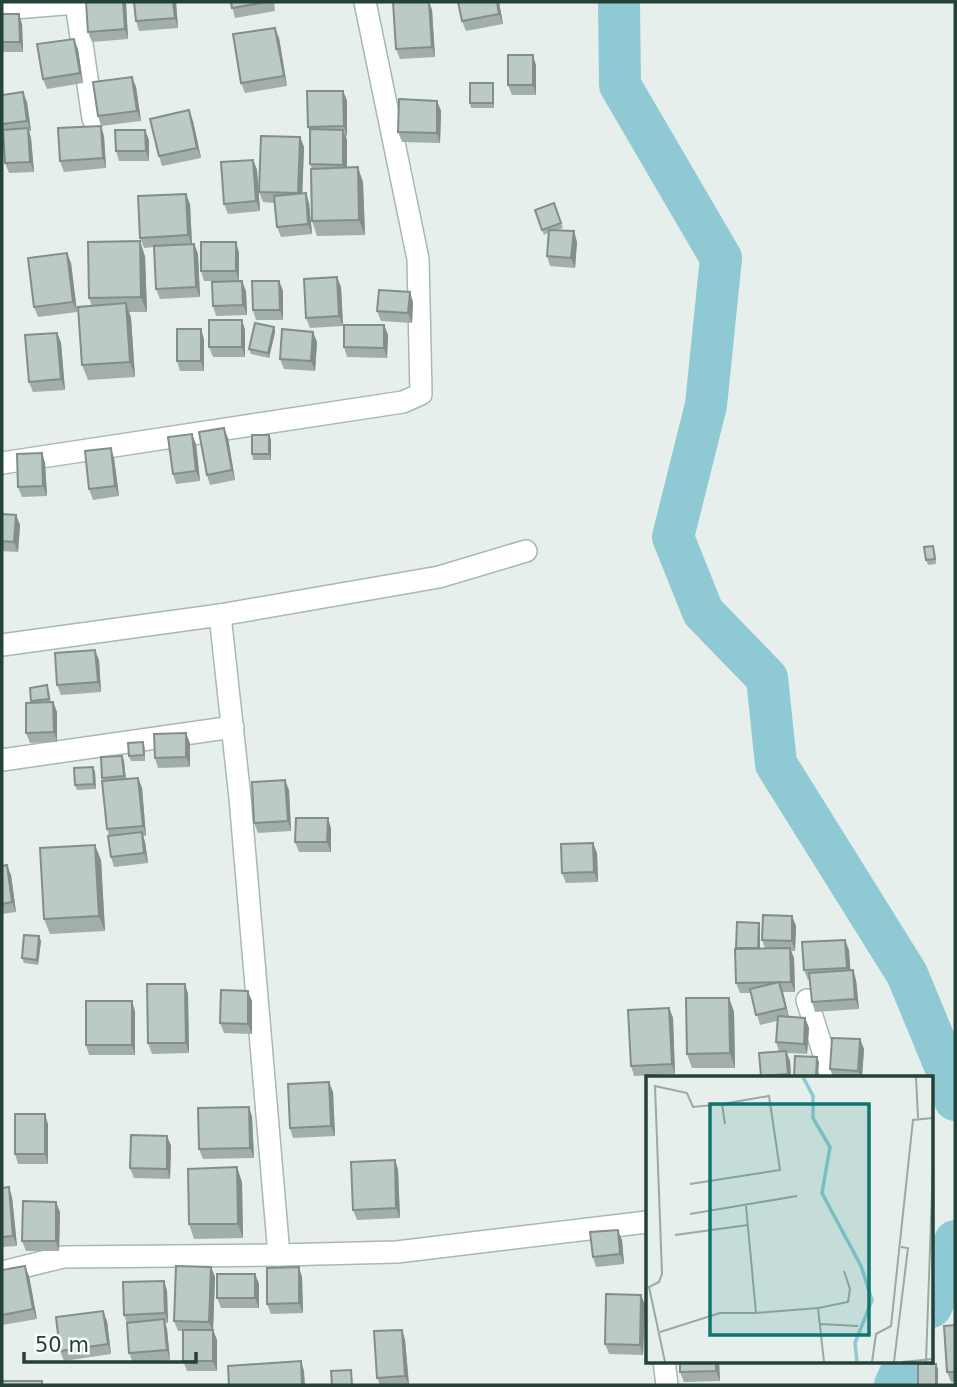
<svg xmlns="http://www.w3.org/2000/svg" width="957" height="1387" viewBox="0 0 957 1387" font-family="'DejaVu Sans',sans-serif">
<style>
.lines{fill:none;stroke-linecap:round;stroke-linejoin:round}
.river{stroke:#8ec9d4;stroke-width:42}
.minor-casing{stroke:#a8b8b2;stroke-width:24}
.minor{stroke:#fff;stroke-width:21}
.wall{fill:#a1aea9}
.shaded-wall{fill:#838d89}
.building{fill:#bbcac4;stroke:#838d89;stroke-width:2}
.inset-river{fill:none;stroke:#8ec9d4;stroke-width:3.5}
.inset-road{fill:none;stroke:#98aaa4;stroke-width:2}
.view{fill:#0f766e;fill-opacity:0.15;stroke:#0f766e;stroke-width:3.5}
.inset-edge{fill:none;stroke:#24423a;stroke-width:3.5}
</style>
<rect width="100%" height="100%" fill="#e6efeb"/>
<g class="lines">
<g class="river">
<path d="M619 2 620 85 721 258 706 405 673 537 703 612 767 678 776 764 907 974 950 1078 955 1100"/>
<path d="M931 1307 946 1274 955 1241"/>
<path d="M895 1385 906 1361"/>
</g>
<g class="minor-casing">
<g id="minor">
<path d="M2 9 76 3 93 119"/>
<path d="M2 463 403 402 421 394 418 259 365 2"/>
<path d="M220 615 240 798 279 1255 397 1252 647 1222"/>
<path d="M2 645 220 615 439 577 526 551"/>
<path d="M2 760 233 727"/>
<path d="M807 1000 831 1077"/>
<path d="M2 1272 63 1257 279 1255"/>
<path d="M664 1361 667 1385"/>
</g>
</g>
<use href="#minor" class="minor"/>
</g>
<g class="wall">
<path d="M86 2H126L128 39 92 42 88 32Z"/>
<path d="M134 2H176L178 28 139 31 136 21Z"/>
<path d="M231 2H274L275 11 235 18Z"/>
<path d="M458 2H499L503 24 466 31 462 21Z"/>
<path d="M432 10 435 57 400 59 396 49Z"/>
<path d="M2 14 22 24 23 52H2Z"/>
<path d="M275 28 279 38 287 86 245 93 241 83Z"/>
<path d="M78 49 83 83 47 89 43 79Z"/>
<path d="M536 65V95H512L508 85Z"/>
<path d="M132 77 136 87 141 121 101 126 98 116Z"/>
<path d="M493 83 494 88V108H471L470 103Z"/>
<path d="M343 91 347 101V136H346L347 140V168L363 182 365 235 317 236 312 221V169L310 164V133L308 127Z"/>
<path d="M2 95 27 102 31 131H29L31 138 34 172 9 173 5 163 3 135H2Z"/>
<path d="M437 101 441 111 440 143 402 142 398 132Z"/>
<path d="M193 121 201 158 162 166 159 156Z"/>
<path d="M104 136 106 168 64 172 60 161Z"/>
<path d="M300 137 304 147 302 194 309 203 312 234 281 237 277 227 275 203 263 202 259 192Z"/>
<path d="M149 140V161H119L116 151Z"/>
<path d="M253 160 257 170 260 211 228 214 224 204Z"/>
<path d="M554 203 563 228 557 230 577 242 575 268 550 266 547 256 548 233 544 235 535 210Z"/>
<path d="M190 204 192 244H194L198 254 200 297 160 299 156 289 154 247 144 248 140 238Z"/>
<path d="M239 252V281L246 291 247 315 216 316 213 306 218 281H204L201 271Z"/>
<path d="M145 256 147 312H129L131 318 135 377 88 380 82 365 92 306 89 298Z"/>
<path d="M71 263 77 312 38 317 34 307Z"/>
<path d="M279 281 283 291V320H256L253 310Z"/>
<path d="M341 287 343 326 310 328 306 318Z"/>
<path d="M413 302 412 323 381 321 377 311Z"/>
<path d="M242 320 245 330V357H213L209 347Z"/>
<path d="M384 325 388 335 387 358 347 357 344 347Z"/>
<path d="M274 327 275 332 269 358 251 354 249 349Z"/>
<path d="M313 332 317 342 315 371 284 369 280 359Z"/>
<path d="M57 333 61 343 65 390 33 392 29 382Z"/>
<path d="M204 339V371H180L177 361Z"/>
<path d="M269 435 271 440V460H253L252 454Z"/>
<path d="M228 438 235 480 210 485 207 475Z"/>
<path d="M196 444 200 481 176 484 173 474Z"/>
<path d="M42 453 45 463 47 496 22 497 18 487Z"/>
<path d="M114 458 119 496 93 500 89 489Z"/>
<path d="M2 514 16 515 20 525 18 552 2 551Z"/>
<path d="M935 551 936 564 928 565 926 560Z"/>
<path d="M99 660 101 692 61 695 57 685Z"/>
<path d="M30 688 49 690 51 702H53L57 712V742L30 743 26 733 32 702Z"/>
<path d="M190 743V767L158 768 155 758Z"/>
<path d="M145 747V761H131L129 756Z"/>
<path d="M122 756 124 761 126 779 138 778 142 788 146 836H143L145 842 148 863 114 867 111 857 109 836 107 829 104 781 102 778Z"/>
<path d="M93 767 95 772 96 789 77 790 75 785Z"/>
<path d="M289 790 291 831 258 833 254 823Z"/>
<path d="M331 828V852H299L295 842Z"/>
<path d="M597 853 598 882 566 883 562 873Z"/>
<path d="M101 860 105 931 50 934 44 919Z"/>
<path d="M2 866 11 875 16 912 2 914Z"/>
<path d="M792 916 796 926 795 951H791L794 958 795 992H783L789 1017 805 1018 809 1028 807 1054 787 1053 790 1061 791 1077H761L759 1053 779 1052 776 1042 777 1021 760 1025 751 993H740L736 983V948L760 928V948H765L762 940Z"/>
<path d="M41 941 38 965 24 963 22 958Z"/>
<path d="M849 950 850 970H853L856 980 859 1009 815 1012 812 1002 810 980H808L804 970Z"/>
<path d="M185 984 188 994 189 1053 152 1054 148 1043Z"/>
<path d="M729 998 734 1012 735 1068H692L687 1054Z"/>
<path d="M252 1001V1034L224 1033 220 1023Z"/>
<path d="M669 1008 673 1018 675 1074 634 1076 631 1066Z"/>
<path d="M135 1011V1055H89L86 1045Z"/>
<path d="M860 1039 864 1049 862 1077H833L830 1069Z"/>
<path d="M333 1092 335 1136 293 1138 290 1128Z"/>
<path d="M249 1107 252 1117 254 1158 203 1159 199 1149Z"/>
<path d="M48 1124V1164H18L15 1154Z"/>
<path d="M167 1136 171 1146 170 1179 134 1178 130 1168Z"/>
<path d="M395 1160 398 1170 400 1218 357 1220 353 1210Z"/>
<path d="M242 1182 243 1238 194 1239 189 1224Z"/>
<path d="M2 1188 12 1197 17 1246 2 1247Z"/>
<path d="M60 1212 59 1251H26L22 1241Z"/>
<path d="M622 1240 624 1264 596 1267 593 1257Z"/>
<path d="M211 1267 215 1277 213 1330 217 1340V1371H187L183 1361V1331H178L174 1321Z"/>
<path d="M2 1270 29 1276 37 1319 2 1325Z"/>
<path d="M255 1274 259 1284V1308H221L217 1298Z"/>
<path d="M302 1277 303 1313 271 1314 267 1304Z"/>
<path d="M164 1281 167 1291 168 1323H165L167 1329 170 1360 133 1363 129 1353 127 1323 124 1315Z"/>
<path d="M641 1295 645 1305 643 1355 609 1354 605 1344Z"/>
<path d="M107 1321 111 1354 64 1361 60 1351Z"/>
<path d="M955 1325V1382H951L947 1372Z"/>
<path d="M402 1330 405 1340 409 1385H380L377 1378Z"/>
<path d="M680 1361H719L720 1381 684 1382 680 1372Z"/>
</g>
<g class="shaded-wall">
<path d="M123 2H126L128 39 125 29Z"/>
<path d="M173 2H176L178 28 175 18Z"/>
<path d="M429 2 432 10 435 57 432 47Z"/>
<path d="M497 2H499L503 24 499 14Z"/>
<path d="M19 14 22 24 23 52 20 42Z"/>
<path d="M275 28 279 38 287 86 284 76Z"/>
<path d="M74 39 78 49 83 83 80 73Z"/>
<path d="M533 55 536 65V95L533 85Z"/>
<path d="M132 77 136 87 141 121 137 111Z"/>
<path d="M493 83 494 88V108L493 103Z"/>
<path d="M343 91 347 101V136L344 126Z"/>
<path d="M23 92 27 102 31 131 27 121Z"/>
<path d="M437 101 441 111 440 143 437 133Z"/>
<path d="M189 110 193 121 201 158 197 148Z"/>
<path d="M101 126 104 136 106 168 103 158Z"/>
<path d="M28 128 31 138 34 172 30 162Z"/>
<path d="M145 130 149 140V161L146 151Z"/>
<path d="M343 130 347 140V175L343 165Z"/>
<path d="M300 137 304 147 302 203 298 193Z"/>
<path d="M253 160 257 170 260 211 256 201Z"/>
<path d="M358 167 363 182 365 235 359 220Z"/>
<path d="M306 193 309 203 312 234 308 224Z"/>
<path d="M186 194 190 204 192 245 188 235Z"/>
<path d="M574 231 577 242 575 268 571 258Z"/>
<path d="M140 241 145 256 147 312 141 297Z"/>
<path d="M236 242 239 252V281L236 271Z"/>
<path d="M194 244 198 254 200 297 196 287Z"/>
<path d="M67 253 71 263 77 312 73 302Z"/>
<path d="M337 277 341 287 343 326 339 316Z"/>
<path d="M242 281 246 291 247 315 243 305Z"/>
<path d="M279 281 283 291V320L280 310Z"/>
<path d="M410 292 413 302 412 323 408 313Z"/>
<path d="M126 303 131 318 135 377 130 362Z"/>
<path d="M242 320 245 330V357L242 347Z"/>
<path d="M384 325 388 335 387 358 384 348Z"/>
<path d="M274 327 275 332 269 358 268 353Z"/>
<path d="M201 329 204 339V371L201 361Z"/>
<path d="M313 332 317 342 315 371 311 361Z"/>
<path d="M57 333 61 343 65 390 61 379Z"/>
<path d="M224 428 228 438 235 480 232 470Z"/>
<path d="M192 434 196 444 200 481 196 471Z"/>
<path d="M269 435 271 440V460L269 454Z"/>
<path d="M111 448 114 458 119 496 115 486Z"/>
<path d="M42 453 45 463 47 496 43 486Z"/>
<path d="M16 515 20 525 18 552 14 542Z"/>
<path d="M95 650 99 660 101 692 98 682Z"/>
<path d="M53 702 57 712V742L54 732Z"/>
<path d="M186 733 190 743V767L186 757Z"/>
<path d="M122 756 124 761 126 781 124 776Z"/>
<path d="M93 767 95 772 96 789 94 784Z"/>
<path d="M138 778 142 788 146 836 143 826Z"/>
<path d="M285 780 289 790 291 831 288 821Z"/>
<path d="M328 818 331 828V852L327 842Z"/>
<path d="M142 832 145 842 148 863 144 853Z"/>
<path d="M593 843 597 853 598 882 594 872Z"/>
<path d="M95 845 101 860 105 931 99 916Z"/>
<path d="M7 865 11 875 16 912 12 902Z"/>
<path d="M792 916 796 926 795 951 792 941Z"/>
<path d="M759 923 760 928V953L758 948Z"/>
<path d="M39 936 41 941 38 965 37 960Z"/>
<path d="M845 940 849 950 851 978 847 968Z"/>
<path d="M790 948 794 958 795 992 791 982Z"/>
<path d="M853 970 856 980 859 1009 855 999Z"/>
<path d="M779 982 783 992 789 1018 786 1008Z"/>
<path d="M185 984 188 994 189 1053 186 1043Z"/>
<path d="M248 991 252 1001V1034L248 1024Z"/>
<path d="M729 998 734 1012 735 1068 730 1053Z"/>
<path d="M132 1001 135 1011V1055L132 1045Z"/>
<path d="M669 1008 673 1018 675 1074 672 1064Z"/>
<path d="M805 1018 809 1028 807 1054 804 1044Z"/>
<path d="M860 1039 864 1049 862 1077H860L858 1071Z"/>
<path d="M786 1051 790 1061 791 1077H790L788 1074Z"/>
<path d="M817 1057 819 1062 818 1077H816Z"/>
<path d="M329 1082 333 1092 335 1136 331 1126Z"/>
<path d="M249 1107 252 1117 254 1158 250 1148Z"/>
<path d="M45 1114 48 1124V1164L45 1154Z"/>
<path d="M167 1136 171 1146 170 1179 167 1169Z"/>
<path d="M395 1160 398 1170 400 1218 396 1208Z"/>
<path d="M237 1167 242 1182 243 1238 238 1224Z"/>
<path d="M9 1187 12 1197 17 1246 13 1236Z"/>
<path d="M56 1202 60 1212 59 1251 56 1241Z"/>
<path d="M618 1230 622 1240 624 1264 620 1254Z"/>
<path d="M25 1266 29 1276 37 1319 33 1309Z"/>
<path d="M211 1267 215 1277 213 1332 209 1322Z"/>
<path d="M299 1267 302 1277 303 1313 299 1303Z"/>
<path d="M255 1274 259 1284V1308L255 1298Z"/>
<path d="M164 1281 167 1291 168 1323 165 1313Z"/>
<path d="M641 1295 645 1305 643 1355 640 1345Z"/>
<path d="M103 1311 107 1321 111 1354 108 1344Z"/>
<path d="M164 1319 167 1329 170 1360 167 1350Z"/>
<path d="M213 1330 217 1340V1371L213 1361Z"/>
<path d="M402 1330 405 1340 409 1385 405 1376Z"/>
<path d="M301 1361 304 1371 305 1385H302Z"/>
<path d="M716 1361H719L720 1381 716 1371Z"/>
<path d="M936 1364 938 1369V1385H936Z"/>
</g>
<g class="building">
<path d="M86 2H123L125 29 88 32Z"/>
<path d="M134 2H173L175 18 136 21Z"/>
<path d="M231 2H267L232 8Z"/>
<path d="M393 2H429L432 47 396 49Z"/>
<path d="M458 2H497L499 14 462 21Z"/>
<path d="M2 14H19L20 42H2Z"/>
<path d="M275 28 284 76 241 83 233 34Z"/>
<path d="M74 39 80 73 43 79 37 44Z"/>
<rect x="508" y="55" width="25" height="30"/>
<path d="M132 77 137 111 98 116 93 82Z"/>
<rect x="470" y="83" width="23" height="20"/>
<path d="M307 91H343L344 126 308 127Z"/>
<path d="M23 92 27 121 2 124V95Z"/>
<path d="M399 99 437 101V133L398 132Z"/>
<path d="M189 110 197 148 159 156 150 119Z"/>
<path d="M101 126 103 158 60 161 58 128Z"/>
<path d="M28 128 30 162 5 163 3 130Z"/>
<path d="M310 129 343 130V165L310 164Z"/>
<path d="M115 130H145L146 151H116Z"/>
<path d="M261 136 300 137 298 193 259 192Z"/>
<path d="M253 160 256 201 224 204 221 162Z"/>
<path d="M358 167 359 220 312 221 311 169Z"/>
<path d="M306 193 308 224 277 227 274 196Z"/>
<path d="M186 194 188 235 140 238 138 196Z"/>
<path d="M554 203 561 223 542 230 535 210Z"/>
<path d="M549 230 574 231 571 258 547 256Z"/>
<path d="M140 241 141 297 89 298 88 242Z"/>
<rect x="201" y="242" width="35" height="29"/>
<path d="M194 244 196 287 156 289 154 246Z"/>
<path d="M67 253 73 302 34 307 28 258Z"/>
<path d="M337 277 339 316 306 318 304 279Z"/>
<path d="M242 281 243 305 213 306 212 282Z"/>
<path d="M252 281H279L280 310H253Z"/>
<path d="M379 290 410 292 408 313 377 311Z"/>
<path d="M126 303 130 362 82 365 78 307Z"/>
<rect x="209" y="320" width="33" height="27"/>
<path d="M255 323 274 327 268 353 249 349Z"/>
<path d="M344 325H384V348L344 347Z"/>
<rect x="177" y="329" width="24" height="32"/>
<path d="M282 329 313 332 311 361 280 359Z"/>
<path d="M57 333 61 379 29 382 25 335Z"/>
<path d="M224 428 232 470 207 475 199 432Z"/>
<path d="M192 434 196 471 173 474 168 437Z"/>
<rect x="252" y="435" width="17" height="19"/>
<path d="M111 448 115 486 89 489 85 451Z"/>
<path d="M42 453 43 486 18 487 17 454Z"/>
<path d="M2 514 16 515 14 542 2 541Z"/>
<path d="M933 546 935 559 926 560 924 547Z"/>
<path d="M95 650 98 682 57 685 55 653Z"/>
<path d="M47 685 49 699 31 701 30 688Z"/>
<path d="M53 702 54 732 26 733V703Z"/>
<path d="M186 733V757L155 758 154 734Z"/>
<path d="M143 742 144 755 129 756 128 743Z"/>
<path d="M122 756 124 776 102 778 101 757Z"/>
<path d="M93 767 94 784 75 785 74 768Z"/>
<path d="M138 778 143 826 107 829 102 781Z"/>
<path d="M285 780 288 821 254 823 252 782Z"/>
<path d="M296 818H328L327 842H295Z"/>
<path d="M142 832 144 853 111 857 108 836Z"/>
<path d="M593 843 594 872 562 873 561 844Z"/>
<path d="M95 845 99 916 44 919 40 848Z"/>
<path d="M7 865 12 902 2 904V866Z"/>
<path d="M763 915 792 916V941L762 940Z"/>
<path d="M737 922 759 923 758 948H736Z"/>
<path d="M24 935 39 936 37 960 22 958Z"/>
<path d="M845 940 847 968 804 970 802 942Z"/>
<path d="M790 948 791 982 736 983 735 949Z"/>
<path d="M853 970 855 999 812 1002 809 973Z"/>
<path d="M779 982 786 1008 756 1015 750 989Z"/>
<path d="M147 984H185L186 1043H148Z"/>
<path d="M221 990 248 991V1024L220 1023Z"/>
<path d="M686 998H729L730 1053 687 1054Z"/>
<rect x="86" y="1001" width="46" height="44"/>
<path d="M669 1008 672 1064 631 1066 628 1010Z"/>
<path d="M778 1016 805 1018 804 1044 776 1042Z"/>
<path d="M832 1038 860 1039 858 1071 830 1069Z"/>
<path d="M786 1051 788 1074 761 1076 759 1053Z"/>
<path d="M795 1056 817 1057 816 1077H794Z"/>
<path d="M329 1082 331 1126 290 1128 288 1084Z"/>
<path d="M249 1107 250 1148 199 1149 198 1108Z"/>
<rect x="15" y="1114" width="30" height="40"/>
<path d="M131 1135 167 1136V1169L130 1168Z"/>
<path d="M395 1160 396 1208 353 1210 351 1162Z"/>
<path d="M237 1167 238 1224H189L188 1169Z"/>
<path d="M9 1187 13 1236 2 1237V1188Z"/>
<path d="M23 1201 56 1202V1241H22Z"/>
<path d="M618 1230 620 1254 593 1257 590 1232Z"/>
<path d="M25 1266 33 1309 2 1315V1270Z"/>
<path d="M176 1266 211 1267 209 1322 174 1321Z"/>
<path d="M299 1267V1303L267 1304V1268Z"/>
<rect x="217" y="1274" width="38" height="24"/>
<path d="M164 1281 165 1313 124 1315 123 1282Z"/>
<path d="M606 1294 641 1295 640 1345 605 1344Z"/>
<path d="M103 1311 108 1344 60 1351 56 1317Z"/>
<path d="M164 1319 167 1350 129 1353 127 1323Z"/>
<path d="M955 1325V1372H947L944 1326Z"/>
<rect x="183" y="1330" width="30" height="31"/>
<path d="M402 1330 405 1376 377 1378 374 1331Z"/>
<path d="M301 1361 302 1385H229L228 1366Z"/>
<path d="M680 1361H716V1371L680 1372Z"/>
<rect x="918" y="1364" width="18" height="21"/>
<path d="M351 1370 352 1385H332L331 1371Z"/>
<rect x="2" y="1381" width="40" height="4"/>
</g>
<g transform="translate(646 1076)">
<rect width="287" height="287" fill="#e6efeb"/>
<path class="inset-river" d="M157 1 167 20V42L184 71 176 117 215 190 226 224 209 267 211 286"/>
<path class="inset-road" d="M270 1 272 42M44 108 134 94 123 20 76 28M100 130 110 237 172 232M44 138 151 120M29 159 102 149M174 248 212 250M14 256 74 237H110M19 286 3 211 13 206 16 198 9 10 41 17 47 31 76 28 79 48M178 286 172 232 202 226 204 213 198 195M226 286 230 258 245 250 267 44 287 42M248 286 262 172 255 171M256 286 287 283M280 286 287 88"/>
<path class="view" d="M64 28H223V259H64Z"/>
<rect width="287" height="287" class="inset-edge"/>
</g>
<rect width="957" height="1387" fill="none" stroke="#24423a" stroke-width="7"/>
<path d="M24 1352v10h172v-10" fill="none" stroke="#24423a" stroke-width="3.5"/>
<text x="35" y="1352" font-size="21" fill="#24423a" stroke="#f7fbf9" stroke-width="5" paint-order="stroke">50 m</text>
</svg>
